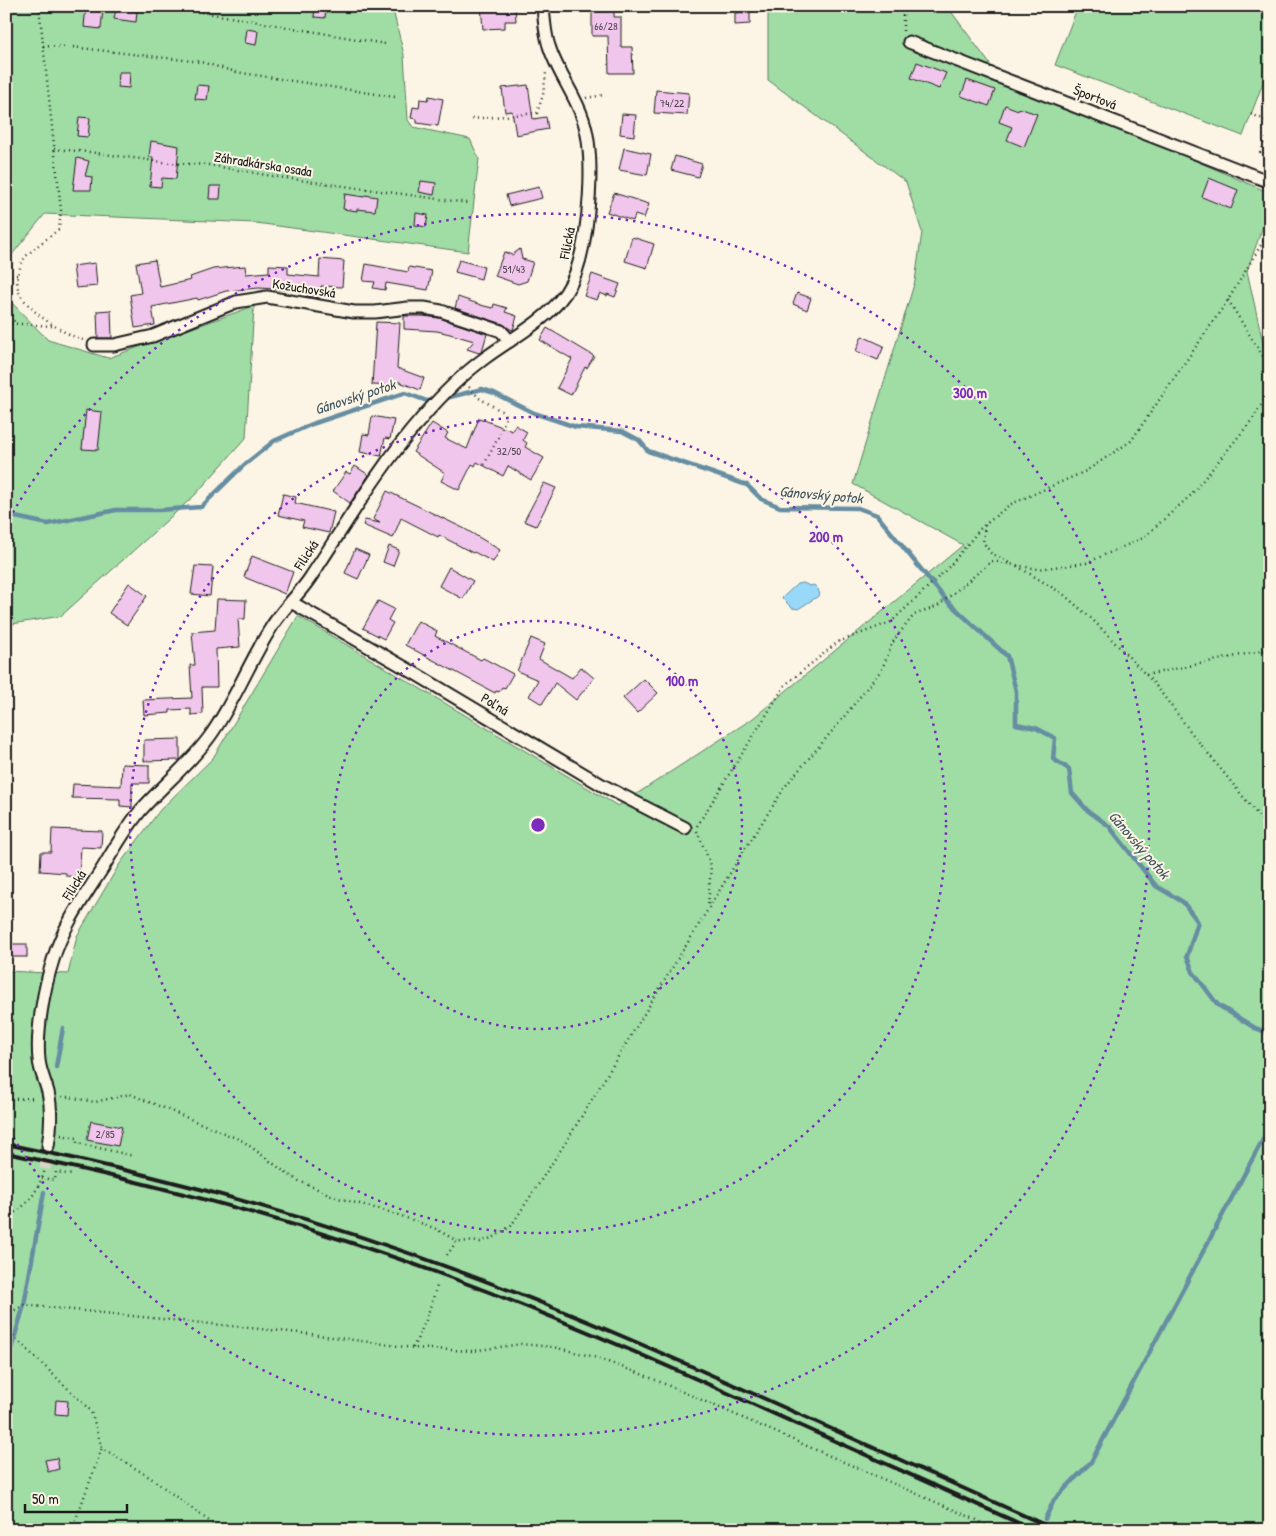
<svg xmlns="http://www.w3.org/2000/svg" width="1276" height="1536" viewBox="0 0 1276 1536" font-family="'Patrick Hand',sans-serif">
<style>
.green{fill:#9fdda5;stroke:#5e7c60}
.water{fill:#98d9fa;stroke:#668da1}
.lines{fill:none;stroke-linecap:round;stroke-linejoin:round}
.stream{stroke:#668da1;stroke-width:4.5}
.building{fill:#f1c6ec;stroke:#1c1c1c}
.minor-tunnel{stroke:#dad4c7;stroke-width:11;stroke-dasharray:11 5.5;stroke-linecap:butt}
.minor-casing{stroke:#1c1c1c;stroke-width:15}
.path{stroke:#1c1c1c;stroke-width:2.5;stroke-dasharray:1 4;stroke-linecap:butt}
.minor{stroke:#fcf5e5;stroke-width:11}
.rail{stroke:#1c1c1c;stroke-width:4}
.ring{fill:none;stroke:#7b2cbf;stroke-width:2.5;stroke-dasharray:2.5 5}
.labels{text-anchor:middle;stroke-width:4;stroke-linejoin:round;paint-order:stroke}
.number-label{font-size:11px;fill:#514650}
.street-label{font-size:14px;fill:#1c1c1c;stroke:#fcf5e5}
.water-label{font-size:15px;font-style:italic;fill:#41555f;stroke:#fcf5e5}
.centre{fill:#7b2cbf;stroke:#fcf5e5;stroke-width:2.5}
.ring-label{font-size:15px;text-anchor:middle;font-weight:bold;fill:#7b2cbf;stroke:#fcf5e5;stroke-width:4;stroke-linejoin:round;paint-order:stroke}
</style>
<rect width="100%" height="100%" fill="#fcf5e5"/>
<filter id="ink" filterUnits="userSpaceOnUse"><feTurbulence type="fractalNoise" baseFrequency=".02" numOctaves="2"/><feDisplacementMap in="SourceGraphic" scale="10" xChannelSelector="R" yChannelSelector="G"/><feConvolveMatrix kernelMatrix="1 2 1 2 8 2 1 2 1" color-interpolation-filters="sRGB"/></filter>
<g filter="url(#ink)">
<g class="green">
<path d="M6 6H392L404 55 408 120 413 127 470 139 479 159 468 252 256 223 45 214 6 262Z"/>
<path d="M768 6H947L998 75 1270 193V206L1247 271 1264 347 1270 349V1530H6V971L68 974 77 936 119 865 160 810 213 758 298 616 618 806 752 719 963 545 853 484 915 281 922 232 906 182 768 80Z"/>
<path d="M1078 6H1270V64L1243 136 1055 65Z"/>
<path d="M6 277 11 302 48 340 108 358 254 306 246 438 195 495 61 616 6 625Z"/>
</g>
<path class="water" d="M803 583 810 586 814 585 818 589 820 595 798 609 792 608 782 598 797 584Z"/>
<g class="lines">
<g class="stream">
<path d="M442 399 482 389 494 393 534 413 576 427 622 431 639 440 648 451 747 485 761 499 780 507 858 508 877 515 946 600 1007 656 1016 691V724L1036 728 1055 738 1053 759 1069 769 1072 793 1087 810 1109 826 1156 886 1183 902 1198 922 1187 956 1193 972 1218 1005 1255 1028 1270 1033"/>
<path d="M6 515 48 524 116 510H159L201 507 244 465 274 441 312 424 405 393 427 401 434 400"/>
<path d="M56 1067 63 1028"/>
<path d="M6 1434 8 1432V1359L24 1305 44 1192"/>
<path d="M1045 1519 1054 1500 1091 1462 1270 1126"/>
</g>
</g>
<g class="building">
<path d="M86 6 103 8 101 29 84 27Z"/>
<path d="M315 6H326L325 18 314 17Z"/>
<path d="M481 6H515L516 21H505V28L483 29Z"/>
<path d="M116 8 137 11 136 22 114 19Z"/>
<path d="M592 11H614V17H621V47H632L633 73H609L608 36H592Z"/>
<path d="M750 12V24L735 25V13Z"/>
<path d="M247 29 258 31 256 45 245 43Z"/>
<path d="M917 62 946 73 939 89 911 78Z"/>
<path d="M119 72H130L129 88 118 87Z"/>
<path d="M967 80 995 90 989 106 961 96Z"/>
<path d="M197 85 209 86 207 100 195 99Z"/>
<path d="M528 85 533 119 546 117 548 129 516 135 512 111 505 112 502 88Z"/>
<path d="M656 90 689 93 687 115 654 113Z"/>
<path d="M429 96 443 99 438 126 417 123V119L411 118 413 107 419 108 420 99 428 100Z"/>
<path d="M1005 105 1018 110 1019 108 1037 114 1024 147 1007 140 1012 127 999 122Z"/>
<path d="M622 114 636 115 634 136 620 134Z"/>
<path d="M79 117 90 118 88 137 77 136Z"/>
<path d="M151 141 179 146 176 179 162 178 161 187 150 186 153 157H149Z"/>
<path d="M624 148 651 154 647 175 619 170Z"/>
<path d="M675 156 702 164 698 177 671 170Z"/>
<path d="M77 158 89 161 85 176 92 177 91 190H73Z"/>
<path d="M1209 178 1238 190 1231 209 1202 197Z"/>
<path d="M421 181 436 183 434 195 419 192Z"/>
<path d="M210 186H221L220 199H209Z"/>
<path d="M539 187 542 198 509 206 506 195Z"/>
<path d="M614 193 649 204 644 218 635 215 633 221 607 212Z"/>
<path d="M345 194 364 197 365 195 377 197 375 211 357 209V211L343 209Z"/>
<path d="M416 213 428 215 426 227 415 225Z"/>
<path d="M632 237 654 244 647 268 625 261Z"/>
<path d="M520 249 522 259 533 262 527 281 518 284 495 276 504 252 512 255Z"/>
<path d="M320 259 344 261 342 287 321 286 320 298 306 296V291L259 288 226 291 198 300 197 298 152 307 155 325 135 328 130 295 141 293 136 263 155 260 160 287 191 280 190 277 213 269 245 266 246 274 269 272V265L288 266V274L319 277Z"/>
<path d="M459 260 484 267 481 279 455 272Z"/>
<path d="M95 263 97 286 76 288 73 266Z"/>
<path d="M366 264 408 272 409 267 432 271 428 290 386 283 385 290 373 288 375 282 363 281Z"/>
<path d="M592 274 620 284 615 297 607 294V296L600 293 597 300 584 296Z"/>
<path d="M797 293 811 298 807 310 793 304Z"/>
<path d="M458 297 484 306 493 308 494 304 507 308 505 312 517 316 513 330 510 329 503 324 455 308Z"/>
<path d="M111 310 112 338H98L97 311Z"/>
<path d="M404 316H423L439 318 487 334 482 351 479 353 467 349 474 341 450 334 437 331 404 329Z"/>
<path d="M376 322 400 323 397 368 424 378 420 390 397 381 396 386 372 385Z"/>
<path d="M547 328 594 356 587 368 585 367 571 395 557 388 572 359 540 340Z"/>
<path d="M862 336 884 346 878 360 856 351Z"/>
<path d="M86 410 102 412 98 450 82 449Z"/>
<path d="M372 416 394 420 390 439 385 438 381 456 360 452 363 434 369 435Z"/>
<path d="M479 418 512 431 515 425 527 432 523 440 527 443 525 447 544 458 531 480 508 466 503 476 477 462 475 466 472 464 459 490 441 481 445 473 413 452 432 423 448 433 445 438 467 449Z"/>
<path d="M355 466 369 475 350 503 333 491 346 472 350 474Z"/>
<path d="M544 483 556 488 536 526 524 521Z"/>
<path d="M387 491 465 529 500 550 493 562 474 552 473 553 439 535 438 537 401 518 393 538 363 525 365 520 380 523 373 519Z"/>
<path d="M283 494 296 497 295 503 334 512 329 533 302 527 304 521 278 515Z"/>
<path d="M389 546 399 550 393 566 383 562Z"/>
<path d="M355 549 369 555 358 579 345 573Z"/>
<path d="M252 556 293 572 285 594 244 577Z"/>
<path d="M195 566 213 567 210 596 191 594Z"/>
<path d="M449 567 473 581 463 599 439 586Z"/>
<path d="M129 583 147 596 127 625 109 613Z"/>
<path d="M217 599 246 600 245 619H238L240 647 216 649 217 687H202L203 714 191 715V709L170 710V713L144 715 143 700 192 698 190 665H195L192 632 215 630Z"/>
<path d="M378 601 394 609 388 620 393 623 384 639 363 628Z"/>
<path d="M418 621 437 631 435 636 481 660 483 658 487 660 513 674 505 688 502 687 499 692 496 691 495 693 405 645Z"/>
<path d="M531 638 545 644 539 659 572 678 581 667 594 678 576 700 555 683 542 704 529 696 538 680 517 671Z"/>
<path d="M644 679 658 693 637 713 623 698Z"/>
<path d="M180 739V760L144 761V740Z"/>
<path d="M122 764 149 765V783H132V807L120 806V799L72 798 73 784 121 786Z"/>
<path d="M52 829 102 831 101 848 81 847 79 877 66 876V873L40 871 41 852H51Z"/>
<rect x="6" y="944" width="21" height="13"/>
<path d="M91 1121 122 1127 118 1146 87 1140Z"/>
<path d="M56 1400 68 1401 67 1415 55 1414Z"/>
<path d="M57 1458 59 1469 48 1472 45 1460Z"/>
</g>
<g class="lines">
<path class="minor-tunnel" d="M45 1169 48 1146"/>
<g class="minor-casing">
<g id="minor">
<path d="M909 42 1270 182"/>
<path d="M94 345H114L153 336 236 302 267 297 354 312H375L408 308H424L441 311 501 331 510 341"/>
<path d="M291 602 416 674 602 785 685 828"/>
<path d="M48 1146C51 1128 52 1109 48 1092 45 1081 40 1071 39 1060 36 1031 44 988 53 960 63 926 85 896 104 866 115 847 127 827 141 810 163 785 190 764 210 736 233 704 248 665 269 631 280 611 298 596 310 578 346 524 379 467 422 418 440 397 463 374 485 358 520 332 561 315 576 272 589 234 596 157 583 119 575 94 557 72 549 46 545 34 544 19 543 6"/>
</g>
</g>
<g class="path">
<path d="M39 6 61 210 59 229C52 235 27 253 24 259 19 267 15 282 19 292 29 312 62 333 83 340"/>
<path d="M167 6 385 44"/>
<path d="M903 31V14L906 6"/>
<path d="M43 46 72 47 201 62 236 72 395 97"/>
<path d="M586 98 604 95"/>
<path d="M1251 114 1270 122"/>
<path d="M472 119 537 113 543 95 546 73"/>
<path d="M54 149 89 152 170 163 209 165 278 177 468 203"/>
<path d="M1260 153 1270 131"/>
<path d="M6 276 18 275"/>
<path d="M1228 300 1270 368"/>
<path d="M6 314 16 323"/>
<path d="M6 323 52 326"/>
<path d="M469 387 479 398 503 412 506 417 499 436 484 465"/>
<path d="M985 525 983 542 991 553 1010 563"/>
<path d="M1017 566 1063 594 1092 619 1153 682 1194 736 1270 830"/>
<path d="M1146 675 1270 649"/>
<path d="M697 826 785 685 838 642 891 622 949 567 980 529 1009 505 1086 471 1131 441 1228 300 1270 230"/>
<path d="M697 831 711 865 708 908"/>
<path d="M62 1096 95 1102 130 1094 243 1141 286 1173 299 1181 338 1198 393 1213 434 1228 457 1241"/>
<path d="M6 1099 36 1098"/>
<path d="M61 1135 77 1138V1143L134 1156"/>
<path d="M42 1178 55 1180 56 1172 72 1175"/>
<path d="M6 1217C27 1208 39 1190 45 1169"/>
<path d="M447 1255 457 1241 480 1242 494 1237 511 1226 566 1142 743 852 787 784 839 723 882 669 894 640 914 615 938 606 992 561 1038 569 1086 563 1143 538 1190 496 1252 420 1270 391"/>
<path d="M6 1315 24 1305 310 1334 413 1348 472 1351 521 1344 553 1347 591 1356 644 1375 977 1520 992 1530"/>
<path d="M6 1329 91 1411 102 1448 151 1478 221 1530"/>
<path d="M413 1348 426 1320 438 1283"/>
<path d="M72 1530 102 1448"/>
</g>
<use href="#minor" class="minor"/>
<g class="rail">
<path d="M6 1144C166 1176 325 1220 477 1278 574 1314 669 1356 763 1398 861 1442 958 1486 1056 1530"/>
<path d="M6 1153C159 1184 311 1225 457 1280 557 1317 655 1360 752 1404 846 1446 940 1488 1034 1530"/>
</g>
</g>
</g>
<g class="ring">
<circle cx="538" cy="825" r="204"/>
<circle cx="538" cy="825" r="408"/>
<path d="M9 519A611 611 0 1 1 9 1130"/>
</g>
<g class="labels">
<g class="number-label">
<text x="606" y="30">66/28</text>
<text x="672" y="107">74/22</text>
<text x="514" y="273">51/43</text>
<text x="509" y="455">32/50</text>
<text x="105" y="1138">2/85</text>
</g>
<g class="street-label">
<text transform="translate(1095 97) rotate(21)" y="5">Športová</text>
<text transform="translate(263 164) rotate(9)" y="5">Záhradkárska osada</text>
<text transform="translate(567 243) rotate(-79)" y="5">Filická</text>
<text transform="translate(304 288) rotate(9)" y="5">Kožuchovská</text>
<text transform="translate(306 555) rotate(-57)" y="5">Filická</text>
<text transform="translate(495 704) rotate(31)" y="5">Poľná</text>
<text transform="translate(74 885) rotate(-58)" y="5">Filická</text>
</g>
<g class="water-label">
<text transform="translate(355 397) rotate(-18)" y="5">Gánovský potok</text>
<text transform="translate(821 495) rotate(5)" y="5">Gánovský potok</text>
<text transform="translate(1139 845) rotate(49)" y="5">Gánovský potok</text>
</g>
</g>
<circle cx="538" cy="825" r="8" class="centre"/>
<g class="ring-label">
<text x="970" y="398">300 m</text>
<text x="826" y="542">200 m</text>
<text x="682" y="686">100 m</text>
</g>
<rect width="1276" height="1536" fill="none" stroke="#fcf5e5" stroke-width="25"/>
<rect x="12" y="12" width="1251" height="1511" fill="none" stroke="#1c1c1c" stroke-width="2" filter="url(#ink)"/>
<path d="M25 1504v8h102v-8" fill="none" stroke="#1c1c1c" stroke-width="2.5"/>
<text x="32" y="1504" font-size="15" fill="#1c1c1c" stroke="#fcf5e5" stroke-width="4" paint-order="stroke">50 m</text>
</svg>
